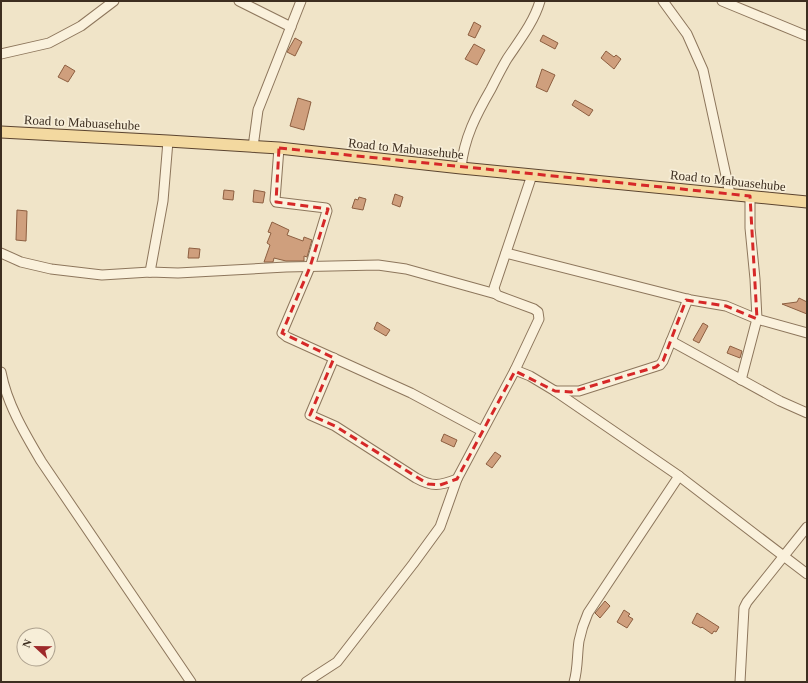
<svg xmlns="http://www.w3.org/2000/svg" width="808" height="683" viewBox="0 0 808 683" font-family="'Times New Roman',serif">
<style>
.building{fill:#cf9f7d;stroke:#8d5f41}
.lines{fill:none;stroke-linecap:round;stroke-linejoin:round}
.minor-casing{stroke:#8d765c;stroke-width:11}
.major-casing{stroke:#5b4430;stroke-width:13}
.minor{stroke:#faf1dc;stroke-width:9}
.major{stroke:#f3d9a0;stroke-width:11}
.marked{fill:none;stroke:#d62828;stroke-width:3;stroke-dasharray:8 5;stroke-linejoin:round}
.labels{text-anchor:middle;stroke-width:3.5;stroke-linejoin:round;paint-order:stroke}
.street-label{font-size:13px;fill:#3d2e20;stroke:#f7eed8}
</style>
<rect width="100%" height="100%" fill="#f0e4c8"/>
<g class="building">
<path d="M474 22 481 26 475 38 468 35Z"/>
<path d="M543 35 558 43 555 49 540 41Z"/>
<path d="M295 38 302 42 295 56 287 52Z"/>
<path d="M474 44 485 50 477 65 465 59Z"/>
<path d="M606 51 614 57 616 55 621 59 614 69 601 58Z"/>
<path d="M65 65 75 71 68 82 58 77Z"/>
<path d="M542 69 555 75 547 92 536 87Z"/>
<path d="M298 98 311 102 304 130 290 126Z"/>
<path d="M575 100 593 110 589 116 572 105Z"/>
<path d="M224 190 234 191 233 200 223 199Z"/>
<path d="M254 190 265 192 263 203 253 202Z"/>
<path d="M395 194 403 197 400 207 392 204Z"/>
<path d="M359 197 366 199 363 210 352 208 355 199 358 200Z"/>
<path d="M17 210 27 211 26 241 16 240Z"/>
<path d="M272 222 289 230 287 235 303 241 304 237 312 240 307 257 304 256V261H286L274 258 273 262H264L270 245 267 243 271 233 268 232Z"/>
<path d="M189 248 200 249 199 258H188Z"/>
<path d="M799 298 807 302V314L782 304 797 302Z"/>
<path d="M377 322 390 330 386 336 374 329Z"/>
<path d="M703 323 708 326 699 343 693 340Z"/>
<path d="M730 346 742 351 740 358 727 353Z"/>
<path d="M444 434 457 440 454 447 441 441Z"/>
<path d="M495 452 501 456 492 468 486 464Z"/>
<path d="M605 601 610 606 600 618 595 613Z"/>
<path d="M624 610 630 614 628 616 633 619 627 628 617 622Z"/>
<path d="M697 613 719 627 716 632 714 631 712 634 702 627 701 628 692 623Z"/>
</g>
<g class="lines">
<g class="minor-casing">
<g id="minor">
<path d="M239 1 291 27"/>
<path d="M663 1 687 34 703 70 730 194"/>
<path d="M722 1 807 36"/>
<path d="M1 54 49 43 81 26 114 1"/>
<path d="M253 147 258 110 301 1"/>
<path d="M279 148 275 200 276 202 326 208 327 211 310 267 282 333 287 337 411 393 482 431"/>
<path d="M461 168C464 138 476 115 491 89 496 79 501 69 507 59 519 41 534 22 540 1"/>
<path d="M1 253 21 262 51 269 102 275 150 272 178 273 286 267 378 265 406 269 496 294"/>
<path d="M506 253 691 300 726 306 757 319 807 333"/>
<path d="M150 272 163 201 168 141"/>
<path d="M671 341 780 401 807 413"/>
<path d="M334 358 310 415 335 426 416 478C432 487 440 486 457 479L515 370 539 319 538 312 534 309 499 296 496 294 494 288 532 175"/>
<path d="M515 370 530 376 555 391 679 476 807 574"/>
<path d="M1 372C7 404 25 434 41 461L191 682"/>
<path d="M741 380 757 319 755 279 750 228V196"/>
<path d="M555 391H579L660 365 663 361 688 299"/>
<path d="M306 682 337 662 413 564 440 527 457 479"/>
<path d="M574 682C578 669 577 654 579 641 581 631 584 622 588 613L679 476"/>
<path d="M740 682 744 608 747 602 807 527"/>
</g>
</g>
<g class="major-casing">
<path id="major" d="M1 132 168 141 279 148 461 168 807 202"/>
</g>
<use href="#minor" class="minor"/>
<use href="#major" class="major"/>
</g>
<path class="marked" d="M279 148 750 196 757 319 726 306 686 300 663 361 656 367 571 392 555 391 515 371 457 479 440 485 428 484 335 426 310 415 334 358 282 333 310 267 328 209 276 202Z"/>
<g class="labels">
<g class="street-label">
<text transform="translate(82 122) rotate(3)" y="5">Road to Mabuasehube</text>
<text transform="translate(406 148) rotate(6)" y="5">Road to Mabuasehube</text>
<text transform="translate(728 180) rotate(6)" y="5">Road to Mabuasehube</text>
</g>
</g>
<rect width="808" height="683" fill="none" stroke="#3d2e20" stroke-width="4"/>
<g transform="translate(36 647) rotate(292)"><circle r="19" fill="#f7eed8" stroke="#ada18e"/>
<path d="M0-3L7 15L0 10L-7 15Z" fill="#9e2a2b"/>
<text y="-6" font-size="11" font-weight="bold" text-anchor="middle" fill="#3d2e20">N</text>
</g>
</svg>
